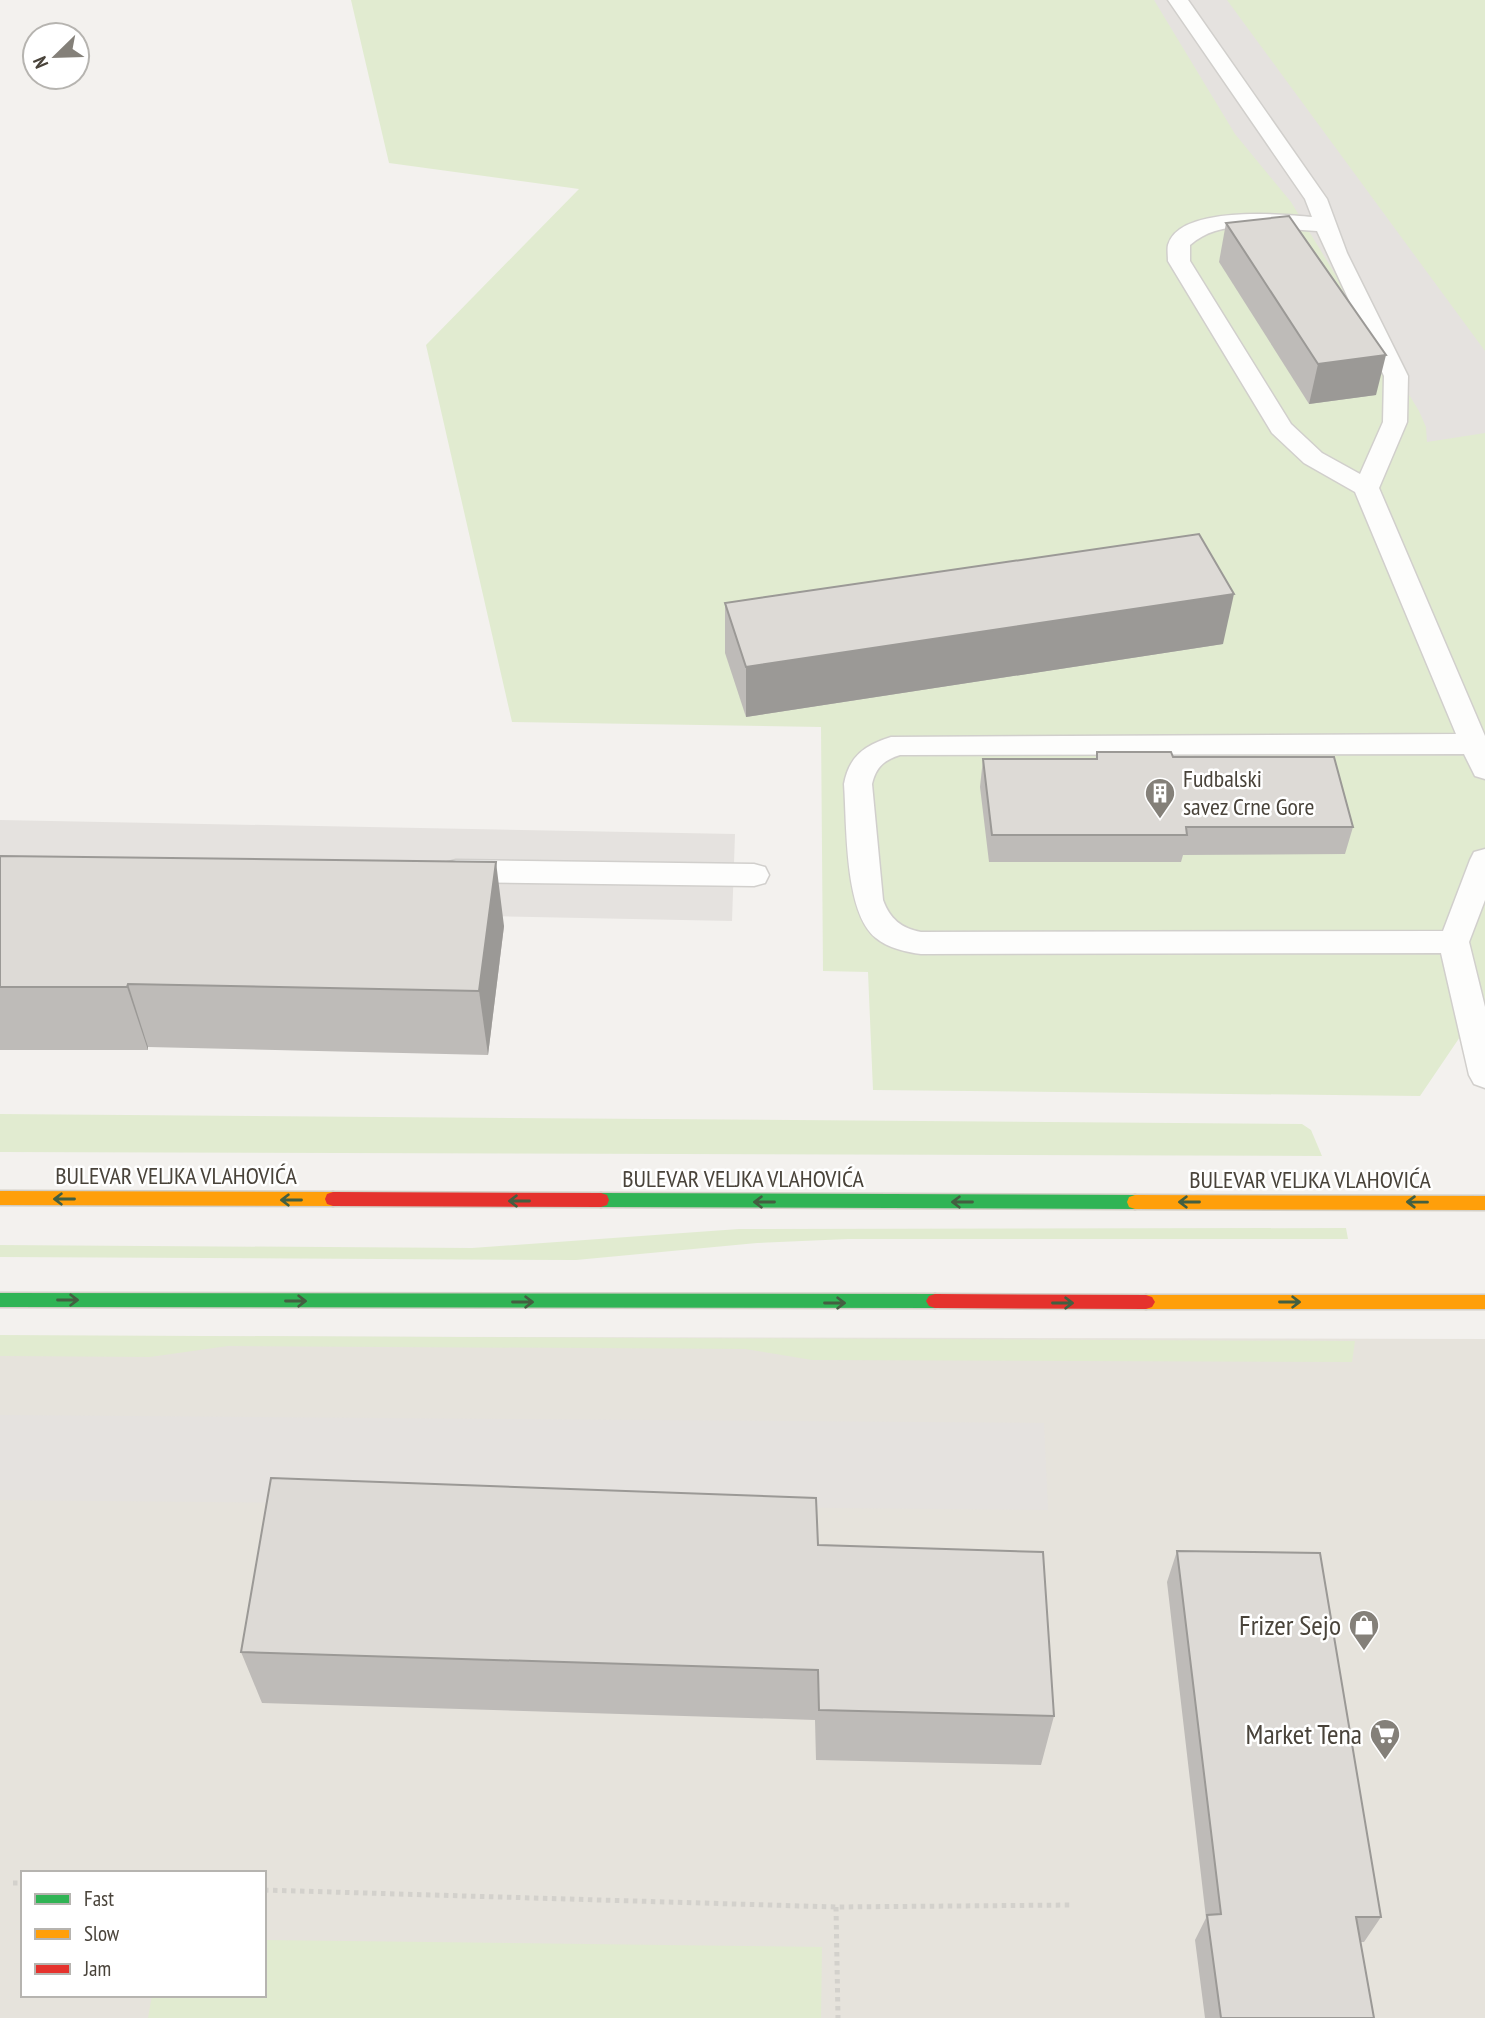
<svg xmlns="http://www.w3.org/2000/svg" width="1485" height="2018" viewBox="0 0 1485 2018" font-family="'PT Sans Narrow',sans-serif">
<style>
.residential{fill:#e6e3dc;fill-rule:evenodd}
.green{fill:#e1ebd0}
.parking{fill:#e5e2df}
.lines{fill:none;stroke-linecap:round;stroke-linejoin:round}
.lane-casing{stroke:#d1cfcc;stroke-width:3}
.fast-casing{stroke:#d2cec5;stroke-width:3}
.slow-casing{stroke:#d2cec5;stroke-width:3}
.jam-casing{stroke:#d2cec5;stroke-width:3}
.path{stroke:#d3d1cc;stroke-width:5;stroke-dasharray:4.5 4.5;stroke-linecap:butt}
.lane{fill:#fdfdfc;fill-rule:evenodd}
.fast{fill:#30b455;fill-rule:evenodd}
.slow{fill:#ff9f0a;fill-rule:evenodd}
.jam{fill:#e5322d;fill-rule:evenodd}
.wall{fill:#bebbb8}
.shaded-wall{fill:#9b9996}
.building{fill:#dddad6;stroke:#9b9996;stroke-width:2}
.oneway{stroke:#435f41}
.labels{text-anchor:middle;stroke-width:5;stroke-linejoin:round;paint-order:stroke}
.poi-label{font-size:24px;fill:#49433a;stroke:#fff;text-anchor:start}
.street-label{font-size:24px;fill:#49433a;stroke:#fff}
.near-poi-label{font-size:28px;fill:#49433a;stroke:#fff;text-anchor:end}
</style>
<rect width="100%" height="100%" fill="#f3f1ee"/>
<path class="residential" d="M0 1336 1485 1339V2018H0ZM23 1873H264V1995H23Z"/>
<g class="green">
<path d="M351 0H1485V1000L1420 1096 873 1090 868 972 823 971 821 727 512 722 426 345 579 189 389 163Z"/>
<path d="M0 1114 1302 1124 1311 1130 1322 1156 0 1152Z"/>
<path d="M1346 1228 1348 1239H848L757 1243 576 1260 0 1257V1245L472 1248 739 1229Z"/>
<path d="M0 1335 1355 1341 1352 1362 812 1360 745 1349 228 1346 150 1357 0 1356Z"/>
<path d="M264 1940 822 1947 821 2018H148L152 1995H264Z"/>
</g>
<g class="parking">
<path d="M1154 0H1227L1485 351V433L1427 442 1426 427 1419 411 1291 202 1235 134Z"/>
<path d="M0 820 735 834 732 921 0 906Z"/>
<path d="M0 1415 1044 1423 1048 1510 0 1500Z"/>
</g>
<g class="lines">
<g class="lane-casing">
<g id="lane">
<path d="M1168 0H1188L1327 199 1347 253 1408 376 1407 422 1379 488 1485 736V779L1475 776 1464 754 900 755C884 760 876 767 872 784L883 900C890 919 901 928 921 932L1443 931 1470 860 1474 852 1485 849V900L1469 942 1485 1007V1088L1474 1084 1469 1075 1441 953 921 954C906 952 888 948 876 938 844 913 847 824 844 784 849 756 865 745 891 737L1456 734 1355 492 1304 463 1272 433 1168 261C1168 256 1167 249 1168 245 1179 205 1282 214 1312 217L1305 199ZM1243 226 1317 231 1384 376 1383 422 1360 474 1322 453 1291 424 1190 261V245C1206 231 1223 228 1243 226Z"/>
<path d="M456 860 754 864 765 867 769 875 765 883 754 886 456 882 445 879 441 871 445 863Z"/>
</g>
</g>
<g class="fast-casing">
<g id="fast">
<path d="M601 1193 1135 1195 1141 1197 1143 1202 1141 1207 1135 1209 601 1207 595 1205 593 1200 595 1195Z"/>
<path d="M0 1293 935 1294 941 1296 944 1301 941 1306 935 1308 0 1307Z"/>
</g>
</g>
<g class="slow-casing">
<g id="slow">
<path d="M0 1191 333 1192 339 1194 341 1199 339 1204 333 1206 0 1205Z"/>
<path d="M1135 1195 1485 1196V1210L1135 1209 1129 1207 1127 1202 1129 1197Z"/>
<path d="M1146 1295H1485V1309H1146L1140 1307 1137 1302 1140 1297Z"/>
</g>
</g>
<g class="jam-casing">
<g id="jam">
<path d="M333 1192 601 1193 607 1195 609 1200 607 1205 601 1207 333 1206 327 1204 325 1199 327 1194Z"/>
<path d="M935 1294 1146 1295 1152 1297 1155 1302 1152 1307 1146 1309 935 1308 929 1306 926 1301 929 1296Z"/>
</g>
</g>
<g class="path">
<path d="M13 1883H23"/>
<path d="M264 1890 836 1907 1071 1905"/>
<path d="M836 1907 838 2018"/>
</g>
<use href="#lane" class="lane"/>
<use href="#fast" class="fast"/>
<use href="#slow" class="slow"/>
<use href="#jam" class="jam"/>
</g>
<g class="wall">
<path d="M1226 223 1376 395 1309 404 1219 262Z"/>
<path d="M725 603 1223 644 746 717 725 653Z"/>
<path d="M1097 752 1173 757 1353 827 1345 854 1183 855 1181 862H989L980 787 983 759H1096Z"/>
<path d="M0 856 504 926 488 1055 148 1047V1050H0Z"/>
<path d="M818 1545 1054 1716 1041 1765 816 1760 815 1720 262 1703 241 1652Z"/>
<path d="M1177 1551 1381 1917 1364 1942H1360L1374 2018H1205L1195 1940 1206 1918 1167 1582Z"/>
</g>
<g class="shaded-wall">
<path d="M1386 355 1376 395 1309 404 1318 364Z"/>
<path d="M1234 594 1223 644 746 717V667Z"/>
<path d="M496 862 504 926 488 1055 479 991Z"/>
<path d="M128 984 148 1047V1050L127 987Z"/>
</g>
<g class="building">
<path d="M1289 216 1386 355 1318 364 1226 223Z"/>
<path d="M1199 534 1234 594 746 667 725 603Z"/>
<path d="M1097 752H1171L1173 757H1334L1353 827H1186L1187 835H992L983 759H1097Z"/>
<path d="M0 856 496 862 479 991 128 984 127 987H0Z"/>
<path d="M271 1478 816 1498 818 1545 1043 1552 1054 1716 819 1710 818 1670 241 1652Z"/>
<path d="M1177 1551 1320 1553 1381 1917H1356L1374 2018H1221L1207 1915 1221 1914Z"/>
</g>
<defs><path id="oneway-shaft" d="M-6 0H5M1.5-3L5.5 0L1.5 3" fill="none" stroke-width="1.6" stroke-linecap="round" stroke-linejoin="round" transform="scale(1.75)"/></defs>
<g class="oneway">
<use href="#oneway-shaft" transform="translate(64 1199) rotate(-180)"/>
<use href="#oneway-shaft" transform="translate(291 1200) rotate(-180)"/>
<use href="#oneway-shaft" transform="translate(519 1201) rotate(-180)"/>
<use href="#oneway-shaft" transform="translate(764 1202) rotate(-180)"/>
<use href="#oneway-shaft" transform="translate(962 1202) rotate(180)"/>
<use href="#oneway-shaft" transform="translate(1189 1202) rotate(180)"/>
<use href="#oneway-shaft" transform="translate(1417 1202) rotate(-179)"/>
<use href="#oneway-shaft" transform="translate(68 1300)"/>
<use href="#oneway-shaft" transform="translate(296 1301)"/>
<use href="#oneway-shaft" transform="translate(523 1302)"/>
<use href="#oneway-shaft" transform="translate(1290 1302)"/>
<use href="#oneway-shaft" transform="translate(835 1303)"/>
<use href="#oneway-shaft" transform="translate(1063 1303)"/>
</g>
<defs>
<g id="building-pin" transform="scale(1.575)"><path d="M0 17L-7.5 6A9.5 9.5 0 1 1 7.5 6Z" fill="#848079" stroke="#fff"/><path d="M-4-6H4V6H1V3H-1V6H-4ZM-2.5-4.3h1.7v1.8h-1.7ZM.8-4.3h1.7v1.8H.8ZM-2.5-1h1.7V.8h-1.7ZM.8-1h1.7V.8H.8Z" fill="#fff"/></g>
<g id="shop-pin" transform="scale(1.575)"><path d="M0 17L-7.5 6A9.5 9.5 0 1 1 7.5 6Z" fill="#848079" stroke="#fff"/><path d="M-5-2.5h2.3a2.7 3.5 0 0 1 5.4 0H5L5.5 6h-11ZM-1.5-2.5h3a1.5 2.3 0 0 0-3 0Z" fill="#fff"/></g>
<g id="supermarket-pin" transform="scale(1.575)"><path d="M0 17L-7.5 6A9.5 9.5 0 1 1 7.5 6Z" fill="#848079" stroke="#fff"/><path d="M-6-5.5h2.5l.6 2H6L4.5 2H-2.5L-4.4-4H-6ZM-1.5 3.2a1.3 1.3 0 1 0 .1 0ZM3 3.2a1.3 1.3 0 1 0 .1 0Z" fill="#fff"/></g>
</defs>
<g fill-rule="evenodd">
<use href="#building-pin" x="1160" y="793"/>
<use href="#shop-pin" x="1364" y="1625"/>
<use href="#supermarket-pin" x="1385" y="1734"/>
</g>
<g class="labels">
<g class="poi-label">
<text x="1183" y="787">Fudbalski<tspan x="1183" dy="28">savez Crne Gore</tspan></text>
</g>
<g class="street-label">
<text x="176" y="1184">BULEVAR VELJKA VLAHOVIĆA</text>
<text x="743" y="1187">BULEVAR VELJKA VLAHOVIĆA</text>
<text x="1310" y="1188">BULEVAR VELJKA VLAHOVIĆA</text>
</g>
<g class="near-poi-label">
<text x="1341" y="1635">Frizer Sejo</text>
<text x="1362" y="1744">Market Tena</text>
</g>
</g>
<rect x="21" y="1871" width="245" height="126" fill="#ffffff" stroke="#b6b4b0" stroke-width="2"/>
<rect x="35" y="1894" width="35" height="10" fill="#30b455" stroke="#b6b4b0" stroke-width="2"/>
<text x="84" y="1906" font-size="21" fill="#49433a">Fast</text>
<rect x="35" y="1929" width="35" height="10" fill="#ff9f0a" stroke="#b6b4b0" stroke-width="2"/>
<text x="84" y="1941" font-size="21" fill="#49433a">Slow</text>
<rect x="35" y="1964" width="35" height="10" fill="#e5322d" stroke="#b6b4b0" stroke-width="2"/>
<text x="84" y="1976" font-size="21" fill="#49433a">Jam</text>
<g transform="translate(56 56) rotate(247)"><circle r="33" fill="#ffffff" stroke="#b6b4b0" stroke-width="2"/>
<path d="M0-5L12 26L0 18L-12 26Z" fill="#848079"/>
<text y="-10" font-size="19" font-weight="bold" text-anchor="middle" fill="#49433a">N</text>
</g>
</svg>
